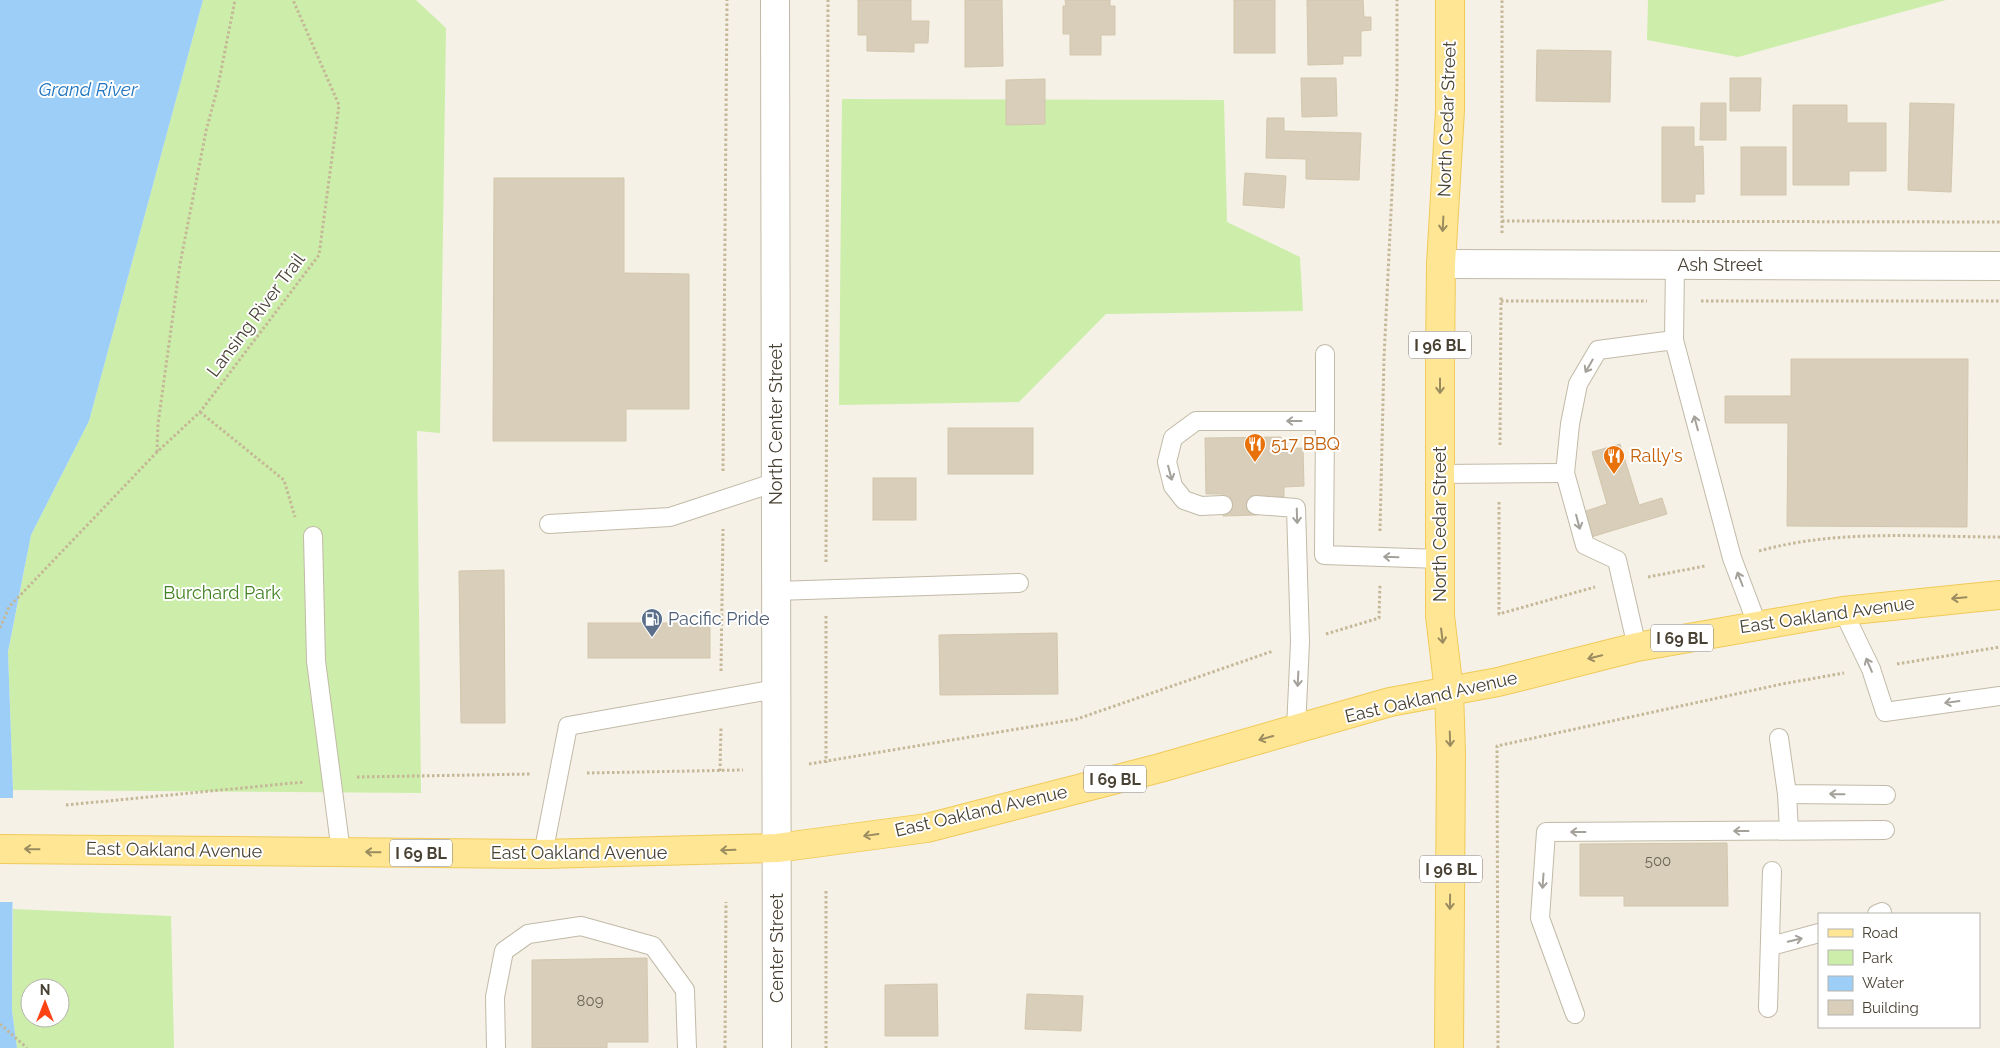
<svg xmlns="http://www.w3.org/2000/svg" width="2000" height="1048" viewBox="0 0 2000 1048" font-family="Raleway,sans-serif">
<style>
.green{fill:#cea;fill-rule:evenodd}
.water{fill:#9ccef8}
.pier{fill:#f5f1e6}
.building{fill:#d8ceba;stroke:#d3c6ac}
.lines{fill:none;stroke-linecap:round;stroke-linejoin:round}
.lane-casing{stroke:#c1baa7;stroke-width:20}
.street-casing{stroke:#c1baa7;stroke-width:30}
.primary-casing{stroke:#f1ca58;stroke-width:30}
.path{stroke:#c5b797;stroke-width:3;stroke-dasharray:2.5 2.5;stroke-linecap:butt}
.lane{stroke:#fff;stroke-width:18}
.street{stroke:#fff;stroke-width:28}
.primary{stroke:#ffe695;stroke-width:28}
.oneway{stroke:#9b8c60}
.oneway2{stroke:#a4a09a}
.labels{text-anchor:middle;stroke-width:4;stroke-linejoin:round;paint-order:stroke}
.number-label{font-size:15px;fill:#6d6556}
.shield{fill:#fff;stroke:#807b71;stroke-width:1}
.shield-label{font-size:16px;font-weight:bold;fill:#494234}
.street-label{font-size:18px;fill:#494234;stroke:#fff}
.food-label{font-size:18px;fill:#c56008;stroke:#fff;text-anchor:start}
.park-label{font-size:18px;fill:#418121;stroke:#fff}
.service-label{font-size:18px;fill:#4e5e75;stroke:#fff;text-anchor:start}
.water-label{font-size:19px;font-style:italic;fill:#2176c1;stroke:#fff}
</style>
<rect width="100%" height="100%" fill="#f5f1e6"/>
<g class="green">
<path d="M203 0H416L446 28 440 433 417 431 421 793 13 790 8 653 31 535 89 421Z"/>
<path d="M1648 0H1946L1738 57 1647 40Z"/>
<path d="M842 99 1224 100 1227 222 1300 257 1303 311 1106 314 1019 402 839 405Z"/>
<path d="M13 909 171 916 174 1048H17L12 1010ZM30 988H60V1018H30Z"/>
</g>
<path class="water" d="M0 0H203L89 421 31 535 8 652 13 790 12 1010 17 1048H0Z"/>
<rect class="pier" x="0" y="798" width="15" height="104"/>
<g class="building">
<path d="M858 0H911V21H929L928 43H914V52L867 51V35H858Z"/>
<path d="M965 0H1002L1003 66 965 67Z"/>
<path d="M1065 0H1110V6H1115V35H1101V55H1070V34H1063V6H1066Z"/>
<rect x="1234" y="0" width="41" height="53"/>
<path d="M1307 0H1363L1364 17H1371V30L1361 31V56H1343V64L1308 65Z"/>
<path d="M1537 50 1611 51 1610 102 1536 101Z"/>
<path d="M1301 78H1336L1337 116 1302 117Z"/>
<path d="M1730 78H1761L1760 111H1730Z"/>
<path d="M1045 79V124L1006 125V80Z"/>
<path d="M1701 103H1726V140H1700Z"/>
<path d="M1910 103 1954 104 1951 192 1908 190Z"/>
<path d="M1793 105H1847V123H1886V171H1849V185H1793Z"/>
<path d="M1267 118H1284V131L1361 133 1359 180 1306 179V159L1266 158Z"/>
<path d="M1662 127H1694V147L1703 146 1704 194H1695V202H1662Z"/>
<rect x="1741" y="147" width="45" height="48"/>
<path d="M1245 173 1286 176 1284 208 1243 205Z"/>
<path d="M494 178H624V273L689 274V409H626V441H493Z"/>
<path d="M1791 359H1968L1967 527 1787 526 1788 423H1725V396H1791Z"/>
<rect x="948" y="428" width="85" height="46"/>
<path d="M1281 437V449L1303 448 1304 486 1284 487V497L1256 498 1257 515 1223 516V494H1206L1205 438Z"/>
<path d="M1620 444 1639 505 1662 498 1667 514 1588 538 1580 513 1607 504 1592 452Z"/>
<rect x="873" y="478" width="43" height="42"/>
<path d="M504 570 505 723H461L459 571Z"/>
<rect x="588" y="623" width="122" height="35"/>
<path d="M1057 633 1058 694 940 695 939 635Z"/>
<path d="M1727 843 1728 906H1624V896H1580V844Z"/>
<path d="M647 958 648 1042H607V1048H532V960Z"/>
<path d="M937 984 938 1036H885V985Z"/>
<path d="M1027 994 1083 996 1081 1031 1025 1029Z"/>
</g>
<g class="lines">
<g class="lane-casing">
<g id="lane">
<path d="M1674 340 1675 265"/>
<path d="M1325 421V354"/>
<path d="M1441 474 1565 473"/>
<path d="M1223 505 1201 506 1184 500 1173 486 1167 462 1173 438 1196 421H1325L1324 555 1440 559"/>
<path d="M1256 505 1296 508 1300 642 1296 729"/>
<path d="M549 524 670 517 776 482"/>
<path d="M313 536 316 661 341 852"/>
<path d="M776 591 1019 583"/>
<path d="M1843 611 1871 669 1885 712 2000 696"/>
<path d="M1637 647 1617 560 1585 545 1565 473 1570 424 1578 384 1598 350 1674 340 1732 558 1757 624"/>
<path d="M1779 738 1787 794 1886 795"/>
<path d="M1787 794 1789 830"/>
<path d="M543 854 568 726 776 689"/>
<path d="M1877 914 1882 912"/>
<path d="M1771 946 1819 933"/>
<path d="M1768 1008 1772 871"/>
<path d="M1575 1014 1540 918 1546 832 1885 830"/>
<path d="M496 1048 495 997 504 951 528 934 581 926 653 946 685 990 687 1048"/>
</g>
</g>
<g class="street-casing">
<g id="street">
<path d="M775 0 777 1048"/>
<path d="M1441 264 2000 266"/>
</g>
</g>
<g class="primary-casing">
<g id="primary">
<path d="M0 849 543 854 777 848 927 828 1160 768 1390 702 1498 682 1637 647 1843 611 2000 595"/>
<path d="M1449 1048 1451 753 1449 691 1440 616V360L1441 264 1450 110V0"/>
</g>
</g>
<g class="path">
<path d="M1502 221 2000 222"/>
<path d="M1502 233V0"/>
<path d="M1501 301H1647"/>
<path d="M1701 301H2000"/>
<path d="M200 412 284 480 295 517"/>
<path d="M1500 445 1501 297"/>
<path d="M157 452 158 424 180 264 206 131 218 86 235 0"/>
<path d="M723 471 727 0"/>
<path d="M1499 502V614L1595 587"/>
<path d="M1380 531 1384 358 1397 87V0"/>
<path d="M1759 551C1837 529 1921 537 2000 537"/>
<path d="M826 562 828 0"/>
<path d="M1648 577 1705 566"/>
<path d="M826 616V763"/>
<path d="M0 628 9 607 157 452 200 412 319 255 339 105 293 0"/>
<path d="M1326 634 1379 618 1380 584"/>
<path d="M1897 664 2000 647"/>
<path d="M721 671 723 529"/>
<path d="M809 764 1077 719 1273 651"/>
<path d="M720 771 721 727"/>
<path d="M587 773 743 770"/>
<path d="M357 777 531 774"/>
<path d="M66 805 304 782"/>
<path d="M826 891V1048"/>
<path d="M0 1024 27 1048"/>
<path d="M725 1048 726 902"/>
<path d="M1498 1048 1497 746 1782 684 1844 673"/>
</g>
<use href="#lane" class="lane"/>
<use href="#street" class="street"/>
<use href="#primary" class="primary"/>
</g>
<defs><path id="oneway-shaft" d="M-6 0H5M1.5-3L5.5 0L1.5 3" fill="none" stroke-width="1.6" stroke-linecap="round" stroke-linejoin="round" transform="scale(1.25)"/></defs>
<g class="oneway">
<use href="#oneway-shaft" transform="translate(1443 224) rotate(93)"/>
<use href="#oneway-shaft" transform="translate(1440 386) rotate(90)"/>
<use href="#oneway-shaft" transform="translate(1959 598) rotate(175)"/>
<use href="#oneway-shaft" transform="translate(1442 636) rotate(83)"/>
<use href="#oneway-shaft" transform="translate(1595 657) rotate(166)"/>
<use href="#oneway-shaft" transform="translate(1266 738) rotate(164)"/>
<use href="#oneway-shaft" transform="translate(1450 739) rotate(88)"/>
<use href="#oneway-shaft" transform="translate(871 835) rotate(172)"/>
<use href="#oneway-shaft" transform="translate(32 849) rotate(-179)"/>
<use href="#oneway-shaft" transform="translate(728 850) rotate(178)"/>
<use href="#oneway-shaft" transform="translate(373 852) rotate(-179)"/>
<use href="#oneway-shaft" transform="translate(1450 902) rotate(91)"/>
</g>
<g class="oneway2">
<use href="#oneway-shaft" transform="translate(1589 366) rotate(120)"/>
<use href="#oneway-shaft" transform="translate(1294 421) rotate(180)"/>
<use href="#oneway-shaft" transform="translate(1696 423) rotate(-105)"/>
<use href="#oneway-shaft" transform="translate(1170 473) rotate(75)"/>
<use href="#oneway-shaft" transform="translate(1297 516) rotate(88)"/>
<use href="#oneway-shaft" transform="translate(1578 522) rotate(75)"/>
<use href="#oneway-shaft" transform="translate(1391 557) rotate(-178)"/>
<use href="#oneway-shaft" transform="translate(1740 579) rotate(-111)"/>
<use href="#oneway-shaft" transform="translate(1869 665) rotate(-113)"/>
<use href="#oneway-shaft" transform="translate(1298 679) rotate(93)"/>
<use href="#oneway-shaft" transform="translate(1952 702) rotate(172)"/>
<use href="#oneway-shaft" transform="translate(1837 794) rotate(-179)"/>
<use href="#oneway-shaft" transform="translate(1741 831) rotate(180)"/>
<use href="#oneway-shaft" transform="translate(1578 832) rotate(180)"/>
<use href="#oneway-shaft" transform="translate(1543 881) rotate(94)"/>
<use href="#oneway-shaft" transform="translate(1795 940) rotate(-14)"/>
</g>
<defs>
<g id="restaurant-pin" transform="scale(1.125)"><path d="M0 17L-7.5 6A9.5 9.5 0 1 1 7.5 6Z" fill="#e8710a" stroke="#fff"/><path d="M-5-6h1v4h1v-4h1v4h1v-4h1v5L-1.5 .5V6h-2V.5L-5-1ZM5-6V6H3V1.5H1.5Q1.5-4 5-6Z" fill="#fff"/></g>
<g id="fuel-pin" transform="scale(1.125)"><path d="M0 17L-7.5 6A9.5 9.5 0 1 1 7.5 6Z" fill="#5c6f8a" stroke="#fff"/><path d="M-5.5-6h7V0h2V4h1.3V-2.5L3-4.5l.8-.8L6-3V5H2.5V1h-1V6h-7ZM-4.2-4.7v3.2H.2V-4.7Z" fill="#fff"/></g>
</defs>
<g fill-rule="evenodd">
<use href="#restaurant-pin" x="1255" y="444"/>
<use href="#restaurant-pin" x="1614" y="456"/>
<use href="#fuel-pin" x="652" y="619"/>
</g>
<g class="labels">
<g class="number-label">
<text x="1658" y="866">500</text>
<text x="590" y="1006">809</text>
</g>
<g class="shield">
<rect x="1409" y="331.5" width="62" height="27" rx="4"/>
<rect x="1651" y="624.5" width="62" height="27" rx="4"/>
<rect x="1084" y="765.5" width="62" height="27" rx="4"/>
<rect x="390" y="839.5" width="62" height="27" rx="4"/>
<rect x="1420" y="855.5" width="62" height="27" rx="4"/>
</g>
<g class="shield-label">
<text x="1440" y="351">I 96 BL</text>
<text x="1682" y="644">I 69 BL</text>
<text x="1115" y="785">I 69 BL</text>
<text x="421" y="859">I 69 BL</text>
<text x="1451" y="875">I 96 BL</text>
</g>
<g class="street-label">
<text transform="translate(1447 119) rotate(-88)" y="6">North Cedar Street</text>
<text x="1720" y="271">Ash Street</text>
<text transform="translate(256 315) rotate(-53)" y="6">Lansing River Trail</text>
<text transform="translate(776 424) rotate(-90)" y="6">North Center Street</text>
<text transform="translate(1440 524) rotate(-90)" y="6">North Cedar Street</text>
<text transform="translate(1827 615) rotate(-8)" y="6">East Oakland Avenue</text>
<text transform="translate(1431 697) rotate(-13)" y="6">East Oakland Avenue</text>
<text transform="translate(981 811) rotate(-13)" y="6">East Oakland Avenue</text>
<text transform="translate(174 850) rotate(1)" y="6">East Oakland Avenue</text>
<text x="579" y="859">East Oakland Avenue</text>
<text transform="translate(777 948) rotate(-90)" y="6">Center Street</text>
</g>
<g class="food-label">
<text x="1271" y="450">517 BBQ</text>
<text x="1630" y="462">Rally's</text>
</g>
<g class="park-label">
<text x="222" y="599">Burchard Park</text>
</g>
<g class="service-label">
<text x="668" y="625">Pacific Pride</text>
</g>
<g class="water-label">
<text x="88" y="96">Grand River</text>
</g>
</g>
<rect x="1818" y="913" width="162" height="115" fill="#ffffff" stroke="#b6b3ae"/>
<rect x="1828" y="929" width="25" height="8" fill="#ffe695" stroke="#b6b3ae"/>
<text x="1862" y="938" font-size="15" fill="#494234">Road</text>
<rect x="1828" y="950" width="25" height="15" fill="#cceeaa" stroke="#b6b3ae"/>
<text x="1862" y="963" font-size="15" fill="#494234">Park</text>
<rect x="1828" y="976" width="25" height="15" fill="#9ccef8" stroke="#b6b3ae"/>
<text x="1862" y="988" font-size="15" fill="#494234">Water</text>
<rect x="1828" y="1000" width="25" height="15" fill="#d8ceba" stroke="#b6b3ae"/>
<text x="1862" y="1013" font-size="15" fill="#494234">Building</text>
<g transform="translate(45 1003)"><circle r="24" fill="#ffffff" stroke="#b6b3ae"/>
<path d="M0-4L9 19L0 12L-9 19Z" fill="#ff4213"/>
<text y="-8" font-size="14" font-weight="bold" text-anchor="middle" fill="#494234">N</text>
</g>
</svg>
